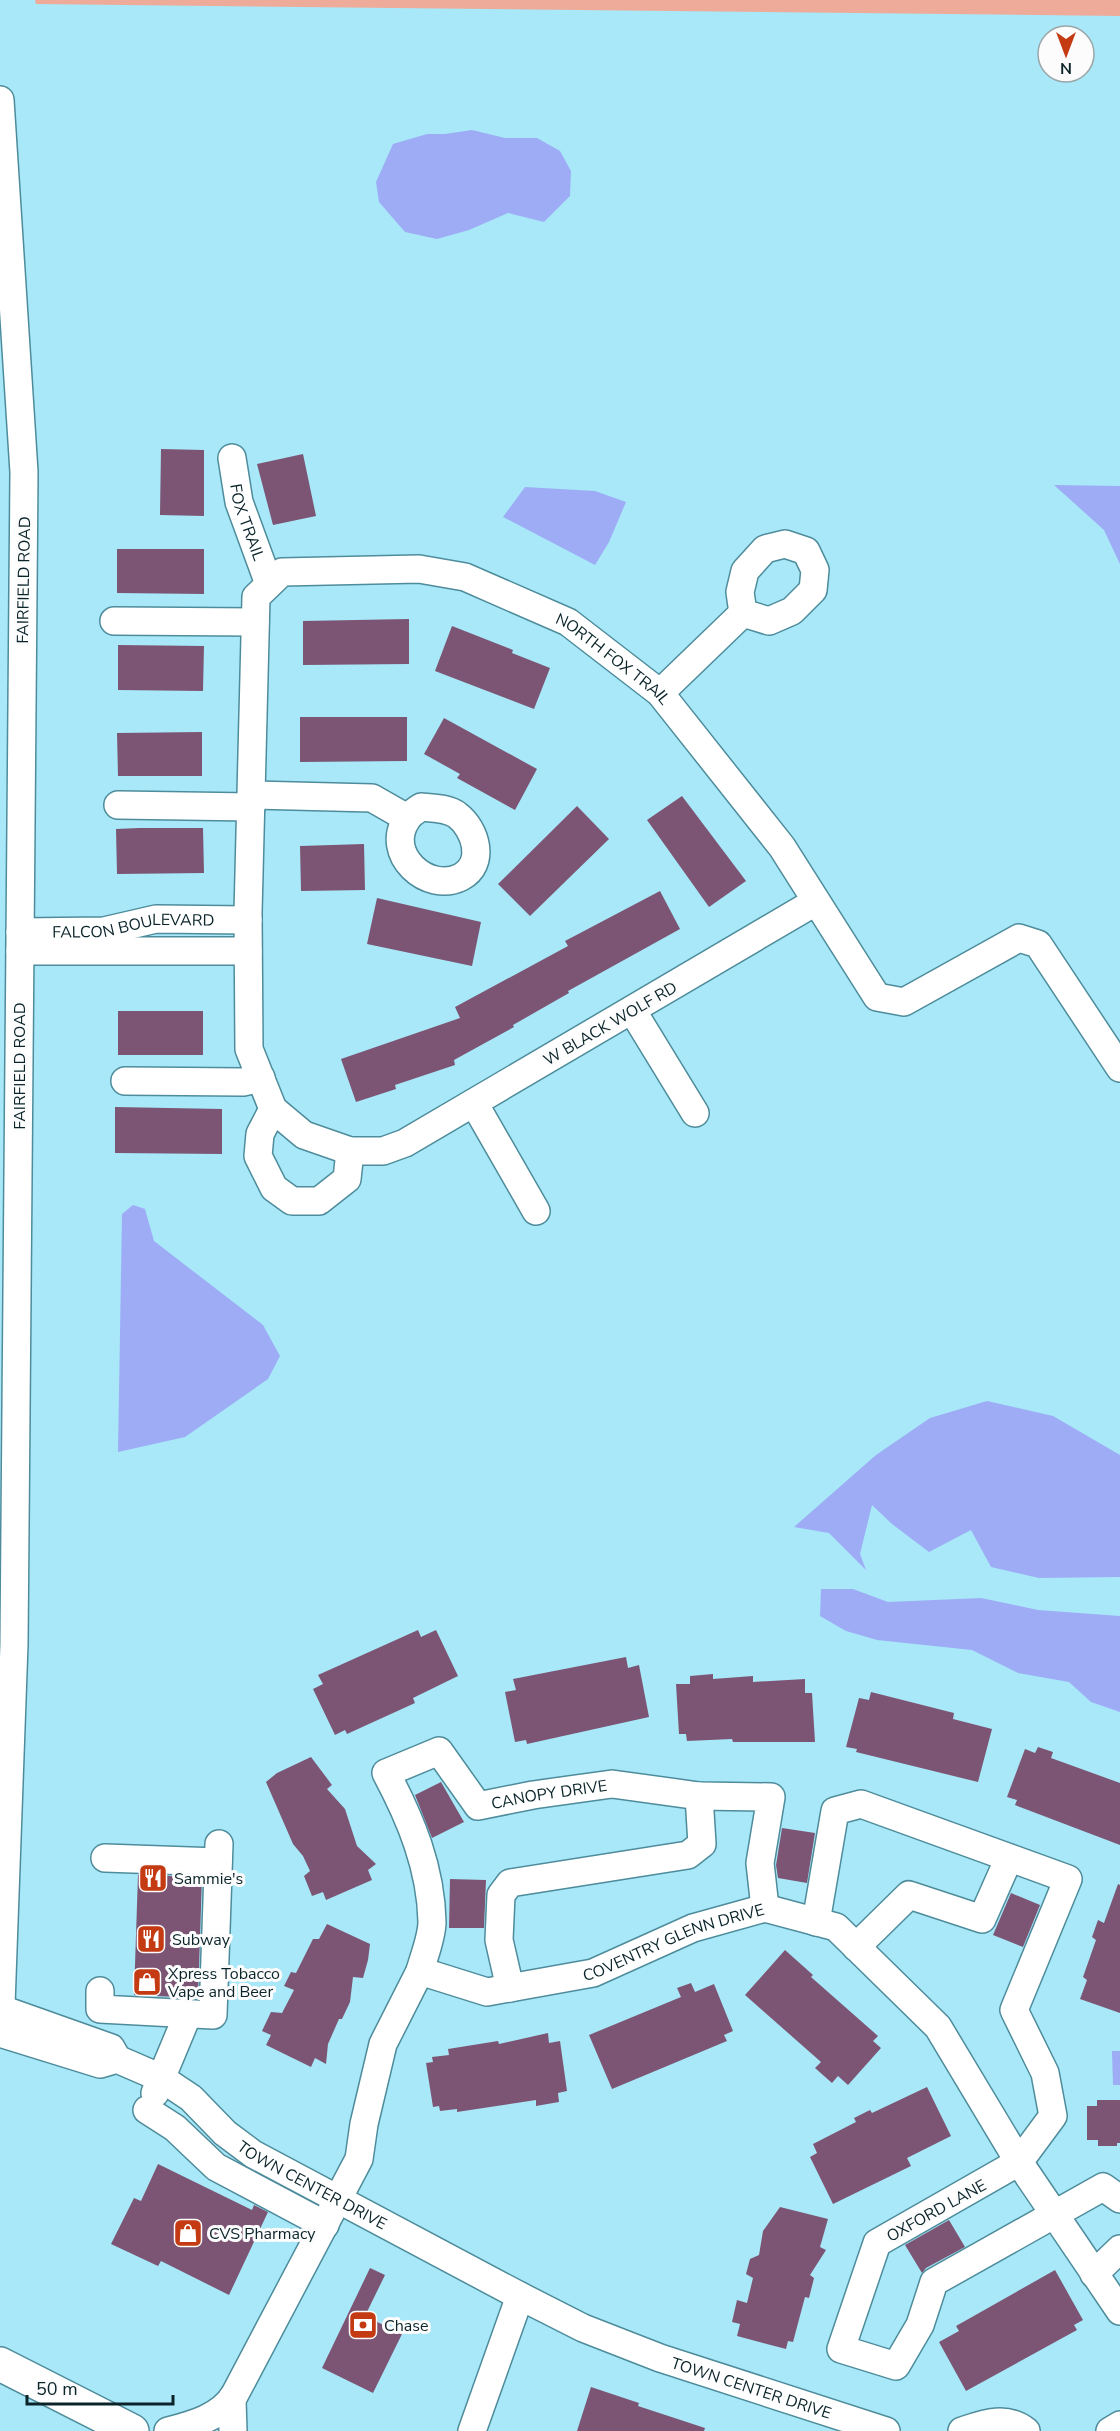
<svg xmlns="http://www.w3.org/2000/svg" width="1120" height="2431" viewBox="0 0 1120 2431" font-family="'Nunito Sans',sans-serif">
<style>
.green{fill:#eeab9a}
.water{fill:#9eacf6}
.building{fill:#7d5574}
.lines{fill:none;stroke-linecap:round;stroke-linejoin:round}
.minor-casing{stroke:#4e8c9b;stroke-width:30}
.major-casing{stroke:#4e8c9b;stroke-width:36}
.minor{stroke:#fff;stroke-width:27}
.major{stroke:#fff;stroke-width:33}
.labels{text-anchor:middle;stroke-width:6;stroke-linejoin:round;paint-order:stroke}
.street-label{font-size:16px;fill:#0a242a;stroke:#fcfcfc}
.poi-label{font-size:16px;fill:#0a242a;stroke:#fcfcfc;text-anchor:start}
</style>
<rect width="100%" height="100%" fill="#a8e8f8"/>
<path class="green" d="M35 0H1120V16L36 4Z"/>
<g class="water">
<path d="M472 130 505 138H537L560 151 571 171 570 196 544 222 508 213 469 230 437 239 405 232 379 202 376 182 393 144 427 134H445Z"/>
<path d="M1054 485 1120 486V564L1104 530Z"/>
<path d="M525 487 595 491 626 502 609 542 595 565 503 517Z"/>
<path d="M133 1205 145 1209 154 1241 263 1325 280 1356 268 1379 185 1437 118 1452 122 1214Z"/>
<path d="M987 1401 1053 1416 1120 1455V1577L1039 1578 991 1567 971 1530 929 1552 892 1524 872 1505 860 1554 866 1570 829 1533 794 1527 876 1455 930 1418Z"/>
<path d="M821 1589H853L888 1602 981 1598 1038 1610 1120 1616V1712L1091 1702 1069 1682 1018 1673 972 1650 877 1640 846 1631 820 1616Z"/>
<path d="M1112 2051H1120V2085H1113Z"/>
</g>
<g class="building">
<path d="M161 449 204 450V516L160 515Z"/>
<path d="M303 454 316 516 273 525 257 464Z"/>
<path d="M117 549H204V594L117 593Z"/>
<path d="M409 619V664L303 665V621Z"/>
<path d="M452 626 513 650 512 653 550 668 534 709 435 671Z"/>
<path d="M118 645 204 646 203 691 118 690Z"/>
<path d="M300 717H407V761L300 762Z"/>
<path d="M444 718 537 769 515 810 457 778 460 774 424 754Z"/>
<path d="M202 732V776H118L117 733Z"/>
<path d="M682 796 746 881 709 907 647 820Z"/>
<path d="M577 806 609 839 530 916 498 884Z"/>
<path d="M139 828H203L204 873 117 874 116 829Z"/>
<path d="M364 844 365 890 301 891 300 846Z"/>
<path d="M660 891 680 929 568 991 569 993 513 1025 514 1027 454 1060 455 1065 395 1085 396 1089 356 1102 341 1059 460 1018 455 1007 568 946 565 941Z"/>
<path d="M377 898 481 922 472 966 367 944Z"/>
<rect x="118" y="1011" width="85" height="44"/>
<path d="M115 1107 222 1109V1154L115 1153Z"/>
<path d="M418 1630 421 1637 436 1630 458 1676 413 1698 415 1703 347 1734 345 1730 335 1735 313 1689 323 1684 318 1675Z"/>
<path d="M626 1657 628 1668 639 1665 649 1717 527 1744 526 1740 515 1742 505 1692 516 1690 513 1679Z"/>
<path d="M713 1674V1679L753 1676V1682L805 1679V1693H812L815 1742H733L732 1739 687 1741 686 1734H679L676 1684H690V1676Z"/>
<path d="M871 1692 954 1713 953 1719 992 1729 978 1782 856 1752 857 1749 846 1747 859 1698 869 1700Z"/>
<path d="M1038 1747 1053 1752 1051 1758 1120 1783V1845L1015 1805 1017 1800 1007 1797 1025 1749 1035 1753Z"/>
<path d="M311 1757 332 1785 327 1789 345 1809 357 1846 376 1864 368 1870 372 1880 326 1900 323 1892 312 1896 304 1876 310 1871 303 1856 293 1844 266 1782 277 1773Z"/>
<path d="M441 1782 464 1822 432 1838 415 1795Z"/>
<path d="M782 1828 815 1833 807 1883 778 1878 776 1865Z"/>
<path d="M138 1875 202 1877 198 1998 134 1995Z"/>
<path d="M450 1879 486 1880 484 1928H449Z"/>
<path d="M1118 1884 1120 1885V2013L1080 1999 1087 1980 1083 1977 1096 1940 1092 1937 1098 1920 1104 1923Z"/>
<path d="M1011 1893 1040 1905 1023 1947 993 1935Z"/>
<path d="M327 1924 370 1944 368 1960 363 1978 353 1977 350 2002 342 2019H339L328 2044 326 2064 315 2058 311 2067 266 2045 271 2035 262 2031 271 2012 282 2013 294 1990 284 1986 291 1972 296 1973 313 1939H319Z"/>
<path d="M785 1950 813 1975 811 1977 878 2036 873 2041 881 2048 848 2085 838 2076 832 2083 815 2068 821 2062 745 1995Z"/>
<path d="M691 1983 695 1992 714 1984 733 2031 724 2035 727 2041 612 2089 589 2035 681 1997 677 1988Z"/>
<path d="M548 2033 549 2043 560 2041 567 2091 558 2093 559 2102 536 2106V2100L457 2112V2109L440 2111 439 2106 433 2107 426 2063 433 2062 432 2057 449 2055 448 2049 498 2041 499 2044Z"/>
<path d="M927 2087 951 2136 907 2158 911 2166 833 2204 810 2157 817 2153 813 2144 856 2122 854 2118 870 2110 872 2113Z"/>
<path d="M1097 2100H1120V2143H1117V2146H1098V2140H1087V2106H1097Z"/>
<path d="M158 2164 252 2210 254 2205 268 2212 229 2295 161 2261 158 2266 111 2244 134 2198 141 2201Z"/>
<path d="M780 2207 828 2219 820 2247 826 2250 810 2275 814 2278 809 2298 805 2297 793 2342 788 2341 786 2349 737 2336 740 2324 732 2322 737 2300 747 2303 753 2278 746 2274 750 2259 759 2255 763 2231Z"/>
<path d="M949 2220 965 2247 926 2268 922 2273 905 2245Z"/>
<path d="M370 2268 385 2275 365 2316 402 2334 373 2393 322 2368Z"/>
<path d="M1055 2270 1083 2320 1074 2325 1077 2330 966 2391 939 2342 959 2331 956 2326Z"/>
<path d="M591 2387 639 2403 638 2406 705 2428 704 2431H577Z"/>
</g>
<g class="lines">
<g class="minor-casing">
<g id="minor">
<path d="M0 100 24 472 14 1644 0 2033"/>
<path id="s1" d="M232 458 239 502 269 584"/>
<path d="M785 544 806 551 815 570 813 590 792 611 769 621 743 613 740 592 745 571 765 549Z"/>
<path d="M114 621 255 622"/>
<path d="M660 693 743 613"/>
<path d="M252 795 372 798 407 818"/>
<path d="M118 805 251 807"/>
<path d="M421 807C432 808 448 808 457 815 476 829 486 864 461 877 428 894 383 854 407 819 410 814 417 810 421 807Z"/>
<path id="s2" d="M815 902 405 1143 383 1151H350L304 1135 273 1109 249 1049 248 913 256 597 282 572 419 569 465 577 568 622 660 693 782 847 877 997 904 1002 1019 938 1038 944 1120 1068"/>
<path id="s3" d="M20 932 104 931 156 919 248 920"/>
<path d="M20 951H248"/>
<path d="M632 1010 695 1113"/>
<path d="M125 1081 243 1082 261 1078"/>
<path d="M474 1103 536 1211"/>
<path d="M273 1109 260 1134 258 1156 274 1188 292 1201H319L347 1179 350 1151"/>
<path d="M105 1858 218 1862"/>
<path d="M816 1922 835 1811 861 1804 1068 1879 1014 2010 1045 2073 1053 2116 1019 2162 877 2243 841 2349 896 2366 920 2325 934 2282 1103 2187 1120 2199"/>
<path d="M856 1947 909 1895 982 1919 1009 1858"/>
<path id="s4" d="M420 1971C424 1956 432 1937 432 1922 431 1868 411 1820 386 1773L439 1751 478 1806 533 1795 612 1784 699 1796 771 1797 760 1863 765 1908"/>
<path d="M510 1988 499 1940 501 1895 510 1883 688 1855 702 1844 699 1796"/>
<path d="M100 1991V2009L213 2015 219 1844"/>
<path d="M1 2009 111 2048 115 2055"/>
<path id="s5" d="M0 2033 100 2064 117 2059 161 2078 191 2098 225 2133 253 2154 520 2296 583 2328 660 2358 886 2431"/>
<path d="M155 2093 188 2014"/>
<path d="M147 2110 175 2128 216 2167 325 2225"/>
<path d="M1094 2274 1120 2249"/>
<path d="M232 2400 233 2431"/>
<path id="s6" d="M168 2431C192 2425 222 2417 235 2394L359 2159 364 2124 383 2044 420 1971 487 1992 593 1973 693 1928 765 1908 836 1927 938 2027 1019 2162 1120 2311"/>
<path d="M472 2431 520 2296"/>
<path d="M962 2431C983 2424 1006 2415 1026 2431"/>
<path d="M1110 2431 1120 2425"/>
</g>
</g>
<g class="major-casing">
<path id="major" d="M0 2364 132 2431"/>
</g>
<use href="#minor" class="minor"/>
<use href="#major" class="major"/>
</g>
<defs>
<g id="restaurant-square" transform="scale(1.5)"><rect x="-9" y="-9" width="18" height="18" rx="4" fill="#c33a13" stroke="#fcfcfc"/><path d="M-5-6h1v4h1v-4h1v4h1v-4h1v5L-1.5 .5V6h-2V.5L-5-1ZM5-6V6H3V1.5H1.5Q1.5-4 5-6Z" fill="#fff"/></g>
<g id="shop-square" transform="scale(1.5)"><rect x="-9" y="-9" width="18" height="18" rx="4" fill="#c33a13" stroke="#fcfcfc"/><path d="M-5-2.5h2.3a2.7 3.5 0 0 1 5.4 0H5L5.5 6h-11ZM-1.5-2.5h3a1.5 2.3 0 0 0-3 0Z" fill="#fff"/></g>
<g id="bank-square" transform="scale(1.5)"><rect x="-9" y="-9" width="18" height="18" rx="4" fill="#c33a13" stroke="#fcfcfc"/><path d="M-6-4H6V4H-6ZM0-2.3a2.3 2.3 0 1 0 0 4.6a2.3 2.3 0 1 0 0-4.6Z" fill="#fff"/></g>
</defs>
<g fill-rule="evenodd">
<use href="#restaurant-square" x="153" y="1878"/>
<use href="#restaurant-square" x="151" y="1939"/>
<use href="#shop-square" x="147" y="1982"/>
<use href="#shop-square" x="188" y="2233"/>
<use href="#bank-square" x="363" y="2325"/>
</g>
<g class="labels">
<g class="street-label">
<text dy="6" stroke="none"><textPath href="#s1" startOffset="66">FOX TRAIL</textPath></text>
<text transform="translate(23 580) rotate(-89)" y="6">FAIRFIELD ROAD</text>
<text dy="6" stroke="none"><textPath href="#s2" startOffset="1528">NORTH FOX TRAIL</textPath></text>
<text dy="6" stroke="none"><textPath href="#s3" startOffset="114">FALCON BOULEVARD</textPath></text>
<text transform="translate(610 1023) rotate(-30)" y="6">W BLACK WOLF RD</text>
<text transform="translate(19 1066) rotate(-90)" y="6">FAIRFIELD ROAD</text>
<text dy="6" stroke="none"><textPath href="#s4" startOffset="405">CANOPY DRIVE</textPath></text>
<text dy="6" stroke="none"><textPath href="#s6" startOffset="808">COVENTRY GLENN DRIVE</textPath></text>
<text dy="6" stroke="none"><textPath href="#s5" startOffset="357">TOWN CENTER DRIVE</textPath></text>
<text transform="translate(936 2210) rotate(-29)" y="6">OXFORD LANE</text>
<text dy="6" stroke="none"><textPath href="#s5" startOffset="842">TOWN CENTER DRIVE</textPath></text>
</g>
<g class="poi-label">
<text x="174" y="1884">Sammie's</text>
<text x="172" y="1945">Subway</text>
<text x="168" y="1979">Xpress Tobacco<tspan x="168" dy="18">Vape and Beer</tspan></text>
<text x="209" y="2239">CVS Pharmacy</text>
<text x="384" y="2331">Chase</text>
</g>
</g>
<g transform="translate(1066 54) rotate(180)"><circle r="28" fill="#fcfcfc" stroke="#9ba6a8" stroke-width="1.5"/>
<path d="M0-4.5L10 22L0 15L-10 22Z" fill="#c33a13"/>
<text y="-9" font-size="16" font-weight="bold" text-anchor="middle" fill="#0a242a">N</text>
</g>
<path d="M27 2395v9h146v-9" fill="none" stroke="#0a242a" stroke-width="3"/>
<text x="36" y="2395" font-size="18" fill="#0a242a" stroke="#fcfcfc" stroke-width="4.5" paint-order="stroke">50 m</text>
</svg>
